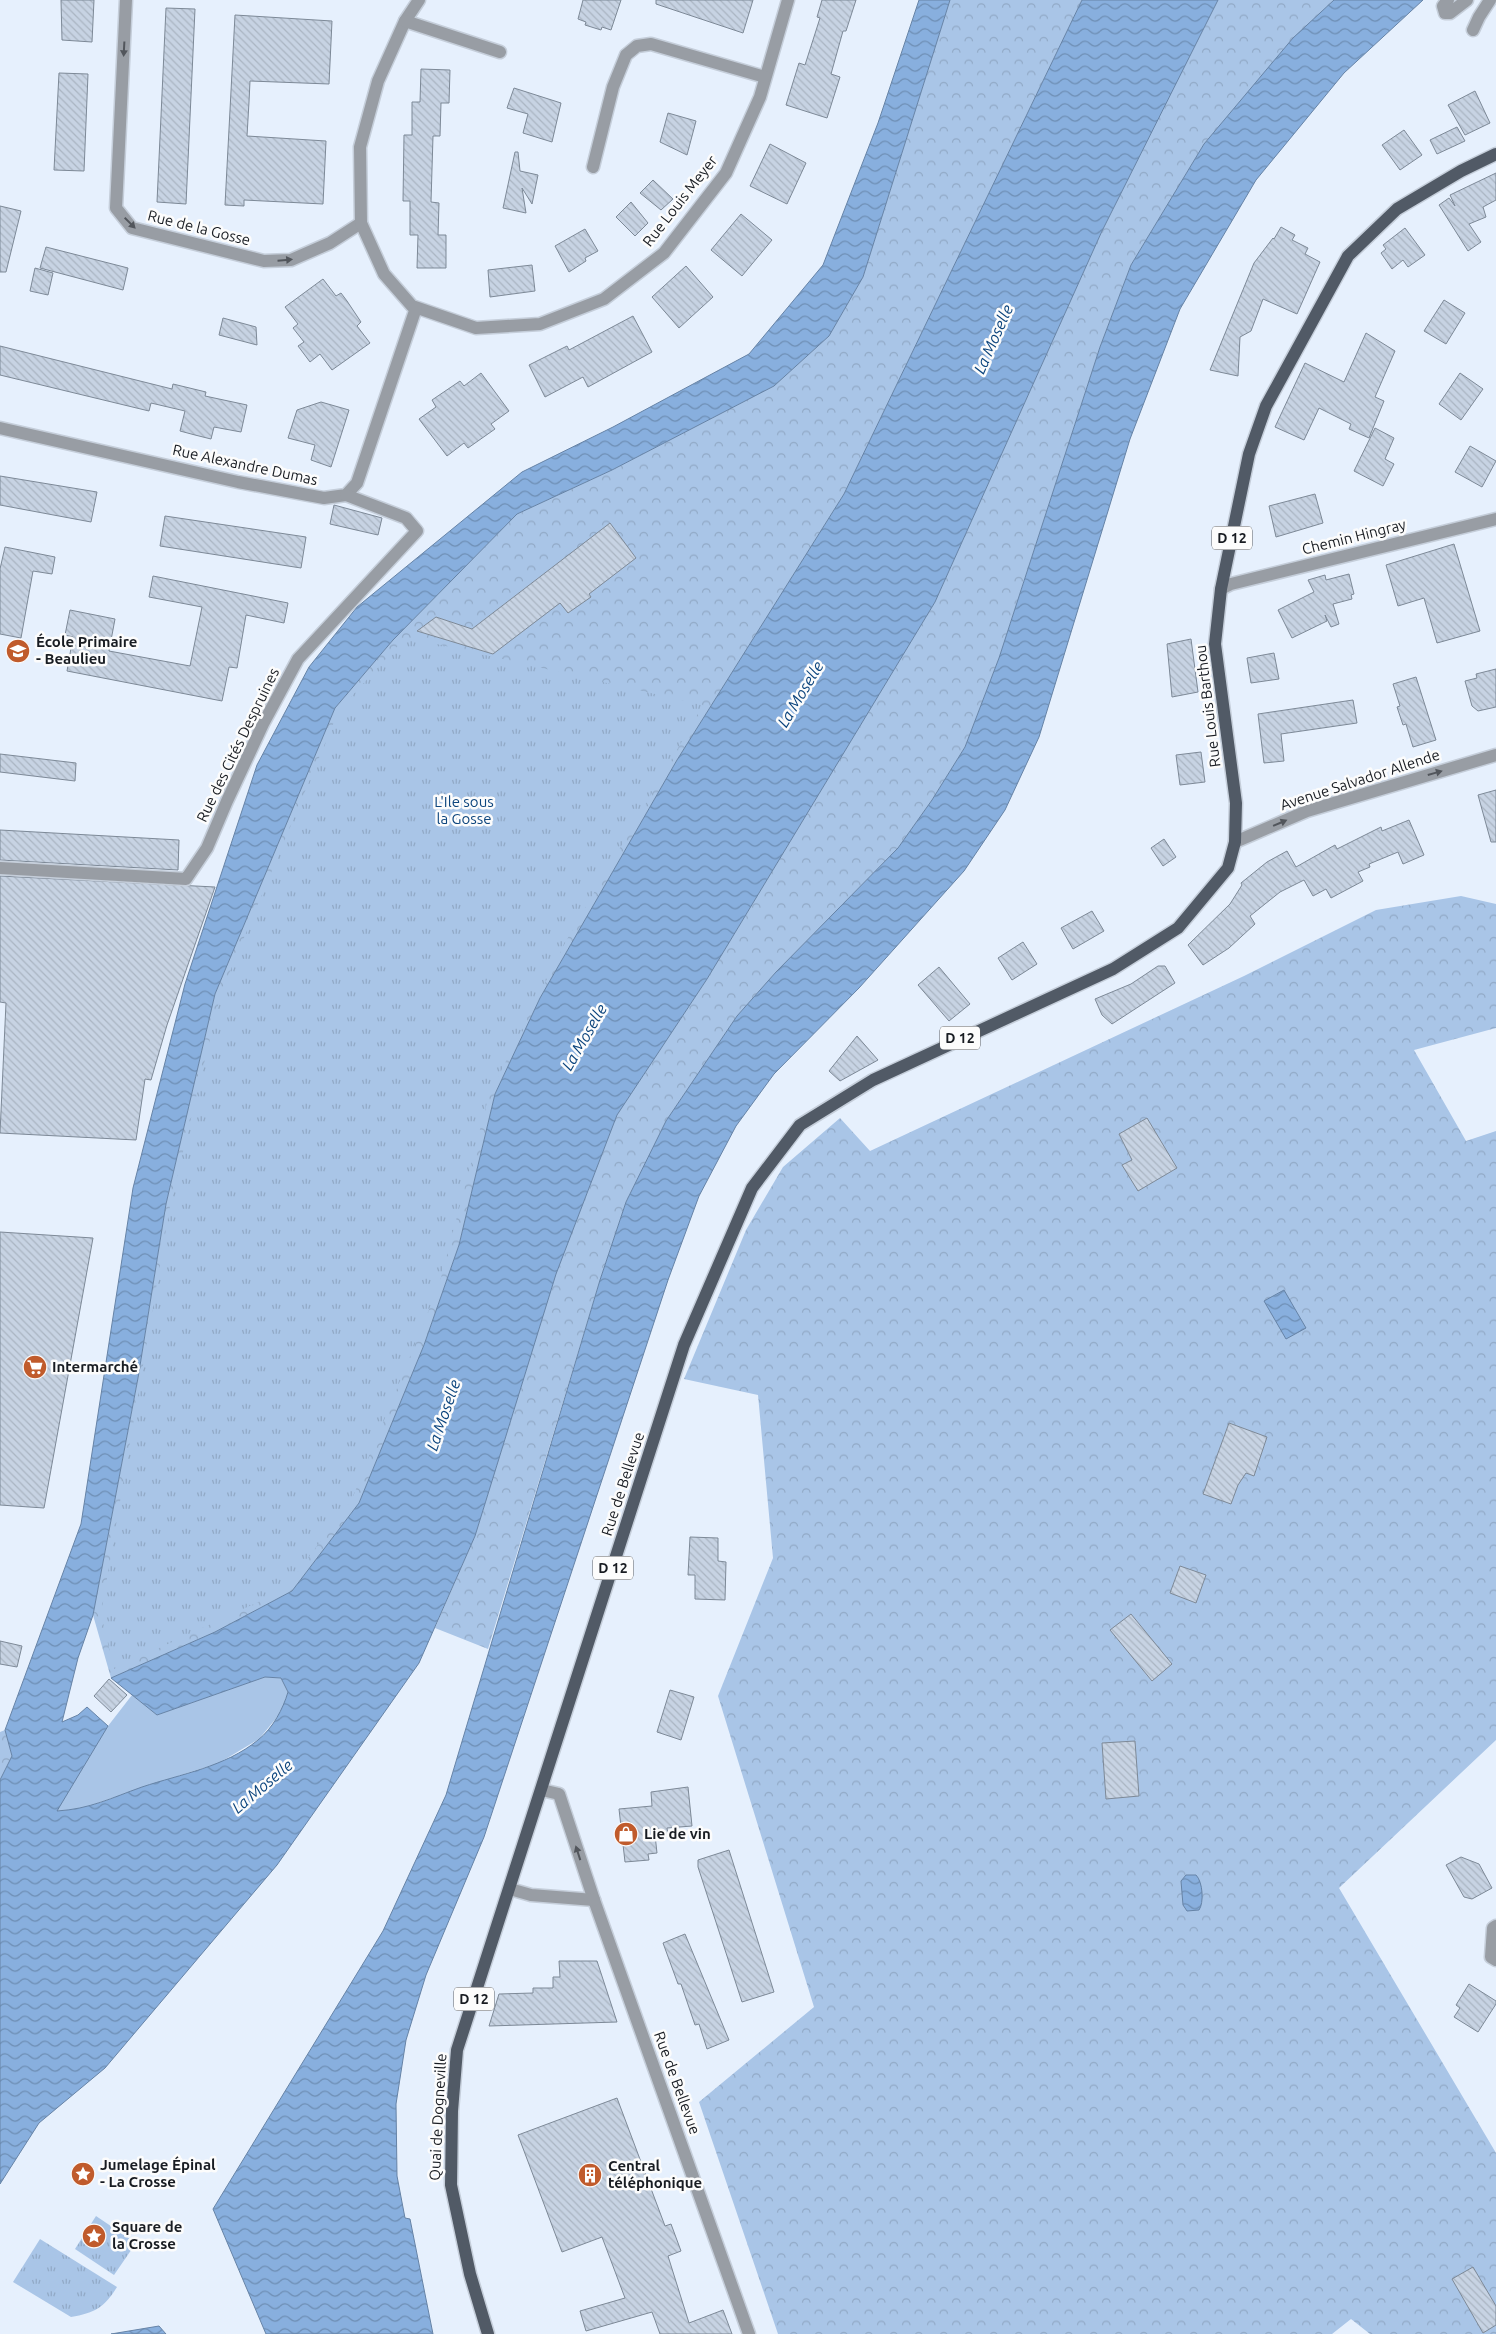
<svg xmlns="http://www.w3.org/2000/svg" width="1496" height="2334" viewBox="0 0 1496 2334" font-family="Ubuntu,sans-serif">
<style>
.grass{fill:#a9c5e7}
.forest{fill:url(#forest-crowns)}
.park{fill:url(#park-tufts)}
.water{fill:url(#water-waves);stroke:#6683a6}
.building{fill:url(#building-back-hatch);stroke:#7d8997}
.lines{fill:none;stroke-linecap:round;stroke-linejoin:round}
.street-casing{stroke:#c5ceda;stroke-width:15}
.primary-casing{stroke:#c5ceda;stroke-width:15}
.street{stroke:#989da4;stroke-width:12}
.primary{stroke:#515a66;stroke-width:12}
.oneway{fill:#52565c}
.labels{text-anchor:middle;stroke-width:5;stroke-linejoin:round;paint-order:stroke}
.shield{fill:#fcfcfc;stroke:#5c5f63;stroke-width:1}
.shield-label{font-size:14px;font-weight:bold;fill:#181c22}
.street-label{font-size:15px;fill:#181c22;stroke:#fcfcfc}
.poi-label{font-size:15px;font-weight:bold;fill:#181c22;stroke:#fcfcfc;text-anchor:start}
.park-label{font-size:15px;fill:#0e467e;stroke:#fcfcfc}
.water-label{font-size:16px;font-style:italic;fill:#0b447d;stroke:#fcfcfc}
</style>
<defs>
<pattern id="forest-crowns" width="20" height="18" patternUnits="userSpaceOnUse" patternTransform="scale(1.25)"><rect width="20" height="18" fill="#a9c5e7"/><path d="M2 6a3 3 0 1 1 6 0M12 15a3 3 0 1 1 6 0" fill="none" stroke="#91a9c6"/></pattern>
<pattern id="park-tufts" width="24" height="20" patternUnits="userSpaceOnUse" patternTransform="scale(1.25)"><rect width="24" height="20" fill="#a9c5e7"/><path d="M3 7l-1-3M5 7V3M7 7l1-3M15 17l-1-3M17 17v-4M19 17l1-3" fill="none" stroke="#91a9c6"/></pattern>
<pattern id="water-waves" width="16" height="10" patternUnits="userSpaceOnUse" patternTransform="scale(1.25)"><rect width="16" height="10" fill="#88afde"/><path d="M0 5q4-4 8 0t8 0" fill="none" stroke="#6e8eb4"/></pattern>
<pattern id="building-back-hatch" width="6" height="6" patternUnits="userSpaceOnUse" patternTransform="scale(1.25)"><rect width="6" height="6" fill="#c7d3e3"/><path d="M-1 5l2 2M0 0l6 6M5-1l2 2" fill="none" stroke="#aab5c2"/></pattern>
</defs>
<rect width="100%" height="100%" fill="#e6f0fd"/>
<path class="grass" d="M265 1677 281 1678 288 1692 283 1710 259 1739 219 1763 140 1788 81 1809 56 1811 108 1726 132 1695 157 1715Z"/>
<g class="forest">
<path d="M950 0H1082L844 494 677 760 540 998 495 1094 459 1245 424 1345 359 1503 292 1591 215 1632 111 1678 93 1615 138 1379 166 1204 215 994 335 708 393 640 517 514 612 470 774 386 829 336 863 277Z"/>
<path d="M1218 0H1334L1293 39 1204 144 1131 265 1100 347 999 658 965 747 932 800 898 848 776 972 737 1016 666 1121 626 1202 600 1280 488 1649 435 1628 475 1536 556 1273 617 1115 707 979 935 602 1102 231Z"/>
<path d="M1461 896 1496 904V1028L1414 1050 1466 1141 1496 1131V1740L1339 1888 1496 2153V2334H1370L1351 2319 1332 2334H778L699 2102 814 2007 718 1696 773 1558 758 1395 684 1379 746 1230 783 1167 840 1118 870 1151 1244 976 1376 910Z"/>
<path d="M5 1730 12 1756 0 1780V1732Z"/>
</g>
<g class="park">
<path d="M406 637 703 705 566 941 489 1095 439 1285 352 1499 284 1590 114 1669 101 1614 170 1206 221 993 339 710Z"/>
<path d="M96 2216 136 2243 114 2275 75 2249Z"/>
<path d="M40 2239 117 2287C104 2308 94 2313 71 2317L13 2282Z"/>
</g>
<g class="water">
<path d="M919 0H950L863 277 829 336 774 386 612 470 517 514 393 640 335 708 215 994 166 1204 138 1378 93 1615 78 1658 62 1722 78 1715 87 1707 108 1726 57 1811C90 1809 111 1798 142 1787 181 1774 225 1767 258 1740 273 1728 283 1709 288 1692L281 1678 265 1677 157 1715 111 1678 215 1632 292 1591 359 1503 424 1345 459 1245 495 1094 540 998 677 760 844 494 1082 0H1218L1102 231 935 602 707 979 617 1115 556 1274 475 1536 419 1663 277 1865 105 2068 39 2123 0 2184V1780L12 1756 5 1730 81 1524 133 1188 185 984 257 765 309 667 357 607 522 472 613 427 749 354 823 265 878 123Z"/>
<path d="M1334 0H1423L1344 73 1256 180 1180 309 1130 439 1039 737 1005 810 964 871 859 988 774 1074 736 1126 699 1196 668 1280 484 1837 426 1975 406 2040 396 2104 397 2176 405 2218 410 2219 433 2334H266L213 2209 383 1931 446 1795 600 1280 626 1202 666 1121 737 1016 776 972 898 848 932 800 965 747 999 658 1100 347 1131 265 1204 144 1293 38Z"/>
<path d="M1284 1290 1306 1328 1286 1339 1264 1301Z"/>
<path d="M1186 1875H1196C1203 1882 1204 1903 1199 1910L1187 1911 1183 1905 1181 1881Z"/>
<path d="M159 2326 166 2334H111Z"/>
</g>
<g class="building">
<path d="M61 0H94L92 42 62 40Z"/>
<path d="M583 0H621L611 30 602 27 601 30 585 25 586 22 578 19Z"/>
<path d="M656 0H753L743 33 656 4Z"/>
<path d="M822 0H856L846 31H843L831 74 840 77 827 118 786 105 799 63 805 65 820 18 817 17Z"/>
<path d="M166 8 195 9 186 204 157 202Z"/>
<path d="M235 15 332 21 329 84 250 81 249 102 247 136 326 141 323 204 244 200V206L225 205Z"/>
<path d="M421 69 450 70 449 103H441L440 136H433L431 202 439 203 438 235H446V268H417L418 235H410V201H403L404 135H412V102H420Z"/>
<path d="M59 73 88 74 84 171 54 170Z"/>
<path d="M514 88 561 103 552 142 523 133 528 114 507 108Z"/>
<path d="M1475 91 1490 123 1465 135 1448 105Z"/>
<path d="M668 113 696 121 687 155 660 142Z"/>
<path d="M1457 127 1465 141 1437 154 1430 140Z"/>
<path d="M1404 130 1422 155 1400 170 1382 145Z"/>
<path d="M770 144 806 163 787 204 750 186Z"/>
<path d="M515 152H518L520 171 538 175 532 204 522 188 526 213 503 208Z"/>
<path d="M1496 173V200L1483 207 1486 217 1469 224 1481 242 1468 251 1439 205 1449 198 1455 206 1450 195Z"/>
<path d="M653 180 673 199 661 210 640 193Z"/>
<path d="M631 202 648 223 635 236 616 217Z"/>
<path d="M0 206 21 211 6 272H0Z"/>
<path d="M741 214 772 240 742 276 711 250Z"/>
<path d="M1281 227 1295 235 1292 240 1308 248 1305 254 1320 262 1297 314 1263 299 1251 331 1240 337 1238 376 1210 370 1254 263 1273 238 1274 239Z"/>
<path d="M1405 228 1425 255 1408 267 1403 260 1392 269 1381 253 1386 249 1383 245Z"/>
<path d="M585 229 598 251 585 258 586 261 569 272 555 246Z"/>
<path d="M46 247 128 268 123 290 40 268Z"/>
<path d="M532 265 535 291 490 297 488 270Z"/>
<path d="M686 266 713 297 679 328 652 297Z"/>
<path d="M35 268 53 273 48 295 30 291Z"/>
<path d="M323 279 336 296 341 293 347 301 361 322 357 326 370 343 332 370 320 354 310 362 298 346 304 342 293 328 298 324 285 307Z"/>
<path d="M1444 300 1465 313 1446 344 1424 331Z"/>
<path d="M633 316 652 352 588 387 583 377 545 397 529 365 567 346 569 350Z"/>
<path d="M223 318 256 327 257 345 219 335Z"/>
<path d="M1366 333 1395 351 1375 397 1384 401 1369 438 1349 429 1351 424 1319 408 1304 440 1275 427 1305 363 1344 382Z"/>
<path d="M0 346 172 389 173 384 206 392 205 396 247 405 241 432 214 427 211 439 195 435 180 431 185 411 151 403 149 411 0 375Z"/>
<path d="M481 373 509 411 491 424 495 429 468 448 464 443 447 456 419 419 436 407 432 400 460 381 464 386Z"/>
<path d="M1460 373 1483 389 1461 420 1439 404Z"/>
<path d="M321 402 349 410 331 467 311 460 315 445 288 438 297 410Z"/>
<path d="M1375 428 1394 438 1385 459 1394 464 1383 486 1354 471Z"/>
<path d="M1470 446 1496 461 1482 487 1455 472Z"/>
<path d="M0 476 97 492 91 522 0 505Z"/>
<path d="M1315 494 1323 523 1276 537 1269 506Z"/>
<path d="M334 505 382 518 378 535 330 524Z"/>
<path d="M165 516 306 537 301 568 160 546Z"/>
<path d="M610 523 636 558 589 594 591 597 568 613 560 603 493 654 417 631 436 617 472 629Z"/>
<path d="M1454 544 1480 631 1437 643 1424 598 1398 606 1386 565Z"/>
<path d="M5 547 55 557 52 574 33 571 21 638 0 634V569Z"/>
<path d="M1349 574 1354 594 1351 595 1352 599 1333 604 1339 624 1331 627 1325 615 1327 621 1292 638 1278 610 1314 592 1308 580 1325 575 1326 580Z"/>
<path d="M153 576 288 603 284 623 246 615 237 668 229 667 222 701 67 671 73 637 65 635 70 610 115 619 109 651 190 666 202 607 149 597Z"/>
<path d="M1191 639 1198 692 1172 697 1167 644Z"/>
<path d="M1274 653 1279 679 1251 683 1247 658Z"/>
<path d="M1496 669V707L1478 711 1472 706 1465 681 1477 678 1476 674Z"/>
<path d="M1416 677 1436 740 1413 747 1406 724 1403 725 1397 707 1400 706 1393 684Z"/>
<path d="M1353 700 1357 723 1281 734 1284 761 1264 763 1258 714Z"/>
<path d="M1201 752 1205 782 1180 785 1176 755Z"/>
<path d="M0 754 76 763 75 781 0 772Z"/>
<path d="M1496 790V842H1491L1478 795Z"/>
<path d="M1409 820 1424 855 1403 864 1398 852 1369 864 1370 867 1358 872 1363 881 1331 898 1326 889 1313 896 1304 880 1280 892 1250 916 1255 924 1229 948 1203 965 1188 945 1230 904 1242 885 1241 883 1267 862 1287 851 1296 867 1335 845 1337 849 1381 827 1382 831Z"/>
<path d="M0 830 179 840 178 870 0 860Z"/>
<path d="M1164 839 1176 857 1163 866 1151 848Z"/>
<path d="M0 876 215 887 167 1025 151 1080 145 1079 136 1140 0 1133 6 1003 0 1002Z"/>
<path d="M1092 911 1104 931 1073 949 1061 928Z"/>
<path d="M1023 942 1037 964 1012 980 998 958Z"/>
<path d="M1158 966H1165L1175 983 1112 1024 1102 1015 1095 999 1131 984Z"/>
<path d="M939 967 970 1004 949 1021 918 985Z"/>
<path d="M857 1036 878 1060 840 1081 829 1071Z"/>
<path d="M1147 1118 1177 1168 1138 1191 1122 1165 1132 1160 1119 1134Z"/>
<path d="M0 1232 93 1238 44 1508 0 1505Z"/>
<path d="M1229 1423 1267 1437 1254 1476 1246 1473 1238 1485 1231 1504 1203 1494Z"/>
<path d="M690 1537 718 1538V1561L726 1562 725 1600 695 1599V1575H688Z"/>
<path d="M1180 1566 1206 1575 1196 1603 1170 1593Z"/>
<path d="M1131 1614 1172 1664 1152 1681 1110 1630Z"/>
<path d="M0 1641 22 1646 17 1667 0 1664Z"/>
<path d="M109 1679 127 1695 111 1712 94 1696Z"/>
<path d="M670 1690 694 1697 681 1740 657 1732Z"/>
<path d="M1135 1741 1139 1796 1106 1799 1102 1743Z"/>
<path d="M688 1787 692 1826 667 1828 668 1834 655 1835 657 1853 648 1854 649 1860 625 1862 619 1809 652 1806 651 1792Z"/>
<path d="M729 1850 774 1992 742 2002 698 1867V1860Z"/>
<path d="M1461 1857 1479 1864 1492 1888 1472 1899 1464 1897 1446 1865Z"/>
<path d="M685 1934 729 2040 707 2049 699 2024 695 2025 681 1984H678L663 1943Z"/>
<path d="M559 1961H597L617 2022 489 2026 499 1994 533 1993V1988H553V1977H560Z"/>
<path d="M1469 1984 1496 2001V2004L1478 2032 1454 2017 1460 2008 1456 2005Z"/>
<path d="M617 2098 665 2226 671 2224 681 2251 668 2256 689 2323 723 2310 732 2334H660L652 2312 586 2331 580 2311 625 2298 602 2237 562 2252 518 2135Z"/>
<path d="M1473 2267 1496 2306V2325L1483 2333 1452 2279Z"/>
</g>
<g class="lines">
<g class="street-casing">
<g id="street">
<path d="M126 0 116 208 132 228 264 261 291 260 330 243 361 223"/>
<path d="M419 0 405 21 378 81 360 147 361 223 384 274 412 306 476 328 540 324 604 299 664 253 726 173 760 97 788 0"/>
<path d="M1448 0 1443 6 1445 13H1450L1467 0"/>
<path d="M405 21 500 52"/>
<path d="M1473 30 1479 17 1490 0"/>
<path d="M593 167 613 87 626 55 637 46 651 44 765 77"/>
<path d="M0 428 238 482 324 498 346 495 357 483 416 308"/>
<path d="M1221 589 1231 584 1496 519"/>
<path d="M1235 842 1307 811 1496 755"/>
<path d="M0 868 186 879 207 848 227 801 263 724 298 659 417 531 406 518 346 495"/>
<path d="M542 1790 559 1794 594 1900 749 2334"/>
<path d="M510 1889 531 1895 594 1900"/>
<path d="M1496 1926 1493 1928 1491 1957 1496 1960"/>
</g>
</g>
<g class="primary-casing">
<path id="primary" d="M488 2334 470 2274 451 2185 452 2111 457 2050 684 1345 752 1188 800 1125 873 1080 1113 969 1178 928 1228 868 1235 842 1236 803 1215 644 1221 589 1249 454 1266 406 1348 256 1397 209 1461 171 1496 154"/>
</g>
<use href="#street" class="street"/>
<use href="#primary" class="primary"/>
</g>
<defs><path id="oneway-solid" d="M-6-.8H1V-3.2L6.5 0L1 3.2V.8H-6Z" transform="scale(1.25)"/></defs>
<g class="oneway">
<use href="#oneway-solid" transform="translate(124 49) rotate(93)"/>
<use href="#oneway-solid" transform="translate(130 223) rotate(45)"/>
<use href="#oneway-solid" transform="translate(285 260) rotate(-5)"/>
<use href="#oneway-solid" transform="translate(1435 773) rotate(-16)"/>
<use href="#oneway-solid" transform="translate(1280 823) rotate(-23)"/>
<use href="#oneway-solid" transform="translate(578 1853) rotate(-108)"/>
</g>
<defs>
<g id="school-disc" transform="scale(1.25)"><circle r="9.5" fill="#c05b2c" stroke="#fcfcfc"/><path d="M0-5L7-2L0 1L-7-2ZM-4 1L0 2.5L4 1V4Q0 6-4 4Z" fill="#fff"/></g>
<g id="supermarket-disc" transform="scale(1.25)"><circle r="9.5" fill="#c05b2c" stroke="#fcfcfc"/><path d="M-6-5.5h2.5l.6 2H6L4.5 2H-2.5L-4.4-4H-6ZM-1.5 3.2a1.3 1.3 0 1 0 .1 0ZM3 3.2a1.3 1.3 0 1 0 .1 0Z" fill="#fff"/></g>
<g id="shop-disc" transform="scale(1.25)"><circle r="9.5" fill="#c05b2c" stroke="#fcfcfc"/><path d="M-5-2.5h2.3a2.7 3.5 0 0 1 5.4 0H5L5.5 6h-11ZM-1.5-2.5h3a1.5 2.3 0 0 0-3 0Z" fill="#fff"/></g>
<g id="sight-disc" transform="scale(1.25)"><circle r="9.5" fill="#c05b2c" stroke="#fcfcfc"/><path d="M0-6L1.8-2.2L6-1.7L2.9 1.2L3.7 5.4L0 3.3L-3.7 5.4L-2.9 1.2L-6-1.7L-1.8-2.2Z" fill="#fff"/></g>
<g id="building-disc" transform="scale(1.25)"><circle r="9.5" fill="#c05b2c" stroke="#fcfcfc"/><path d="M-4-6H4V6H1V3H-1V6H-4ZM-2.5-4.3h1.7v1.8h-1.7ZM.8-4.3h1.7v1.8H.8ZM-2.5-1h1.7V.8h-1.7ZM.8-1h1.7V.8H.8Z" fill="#fff"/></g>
</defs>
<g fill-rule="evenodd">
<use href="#school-disc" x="18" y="651"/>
<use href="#supermarket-disc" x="35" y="1367"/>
<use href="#shop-disc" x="626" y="1834"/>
<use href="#sight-disc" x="83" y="2174"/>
<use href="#building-disc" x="590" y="2175"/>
<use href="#sight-disc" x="94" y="2236"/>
</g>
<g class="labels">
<g class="shield">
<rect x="1212" y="526.5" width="40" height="23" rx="4"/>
<rect x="940" y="1026.5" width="40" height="23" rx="4"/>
<rect x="593" y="1556.5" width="40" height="23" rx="4"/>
<rect x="454" y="1987.5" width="40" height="23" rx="4"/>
</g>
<g class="shield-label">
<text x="1232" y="543">D 12</text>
<text x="960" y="1043">D 12</text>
<text x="613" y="1573">D 12</text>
<text x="474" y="2004">D 12</text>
</g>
<g class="street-label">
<text transform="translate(680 201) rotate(-52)" y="5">Rue Louis Meyer</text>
<text transform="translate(199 228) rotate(14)" y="5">Rue de la Gosse</text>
<text transform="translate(245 465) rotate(12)" y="5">Rue Alexandre Dumas</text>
<text transform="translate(1354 537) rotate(-14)" y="5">Chemin Hingray</text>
<text transform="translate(1208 706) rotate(-97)" y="5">Rue Louis Barthou</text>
<text transform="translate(238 745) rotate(-64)" y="5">Rue des Cités Despruines</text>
<text transform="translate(1360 780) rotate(-18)" y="5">Avenue Salvador Allende</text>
<text transform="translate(623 1484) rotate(-72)" y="5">Rue de Bellevue</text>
<text transform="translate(677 2083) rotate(70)" y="5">Rue de Bellevue</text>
<text transform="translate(438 2117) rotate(-87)" y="5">Quai de Dogneville</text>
</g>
<g class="poi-label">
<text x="36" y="647">École Primaire<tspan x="36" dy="17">- Beaulieu</tspan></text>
<text x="52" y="1372">Intermarché</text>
<text x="644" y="1839">Lie de vin</text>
<text x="100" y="2170">Jumelage Épinal<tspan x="100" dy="17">- La Crosse</tspan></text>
<text x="608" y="2171">Central<tspan x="608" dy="17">téléphonique</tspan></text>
<text x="112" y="2232">Square de<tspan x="112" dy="17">la Crosse</tspan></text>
</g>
<g class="park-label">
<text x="464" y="807">L'Ile sous<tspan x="464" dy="17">la Gosse</tspan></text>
</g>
<g class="water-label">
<text transform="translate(993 339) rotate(-66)" y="6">La Moselle</text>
<text transform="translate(800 694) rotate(-59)" y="6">La Moselle</text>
<text transform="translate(584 1037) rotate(-60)" y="6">La Moselle</text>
<text transform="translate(443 1415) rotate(-71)" y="6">La Moselle</text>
<text transform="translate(262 1786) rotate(-40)" y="6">La Moselle</text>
</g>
</g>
</svg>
